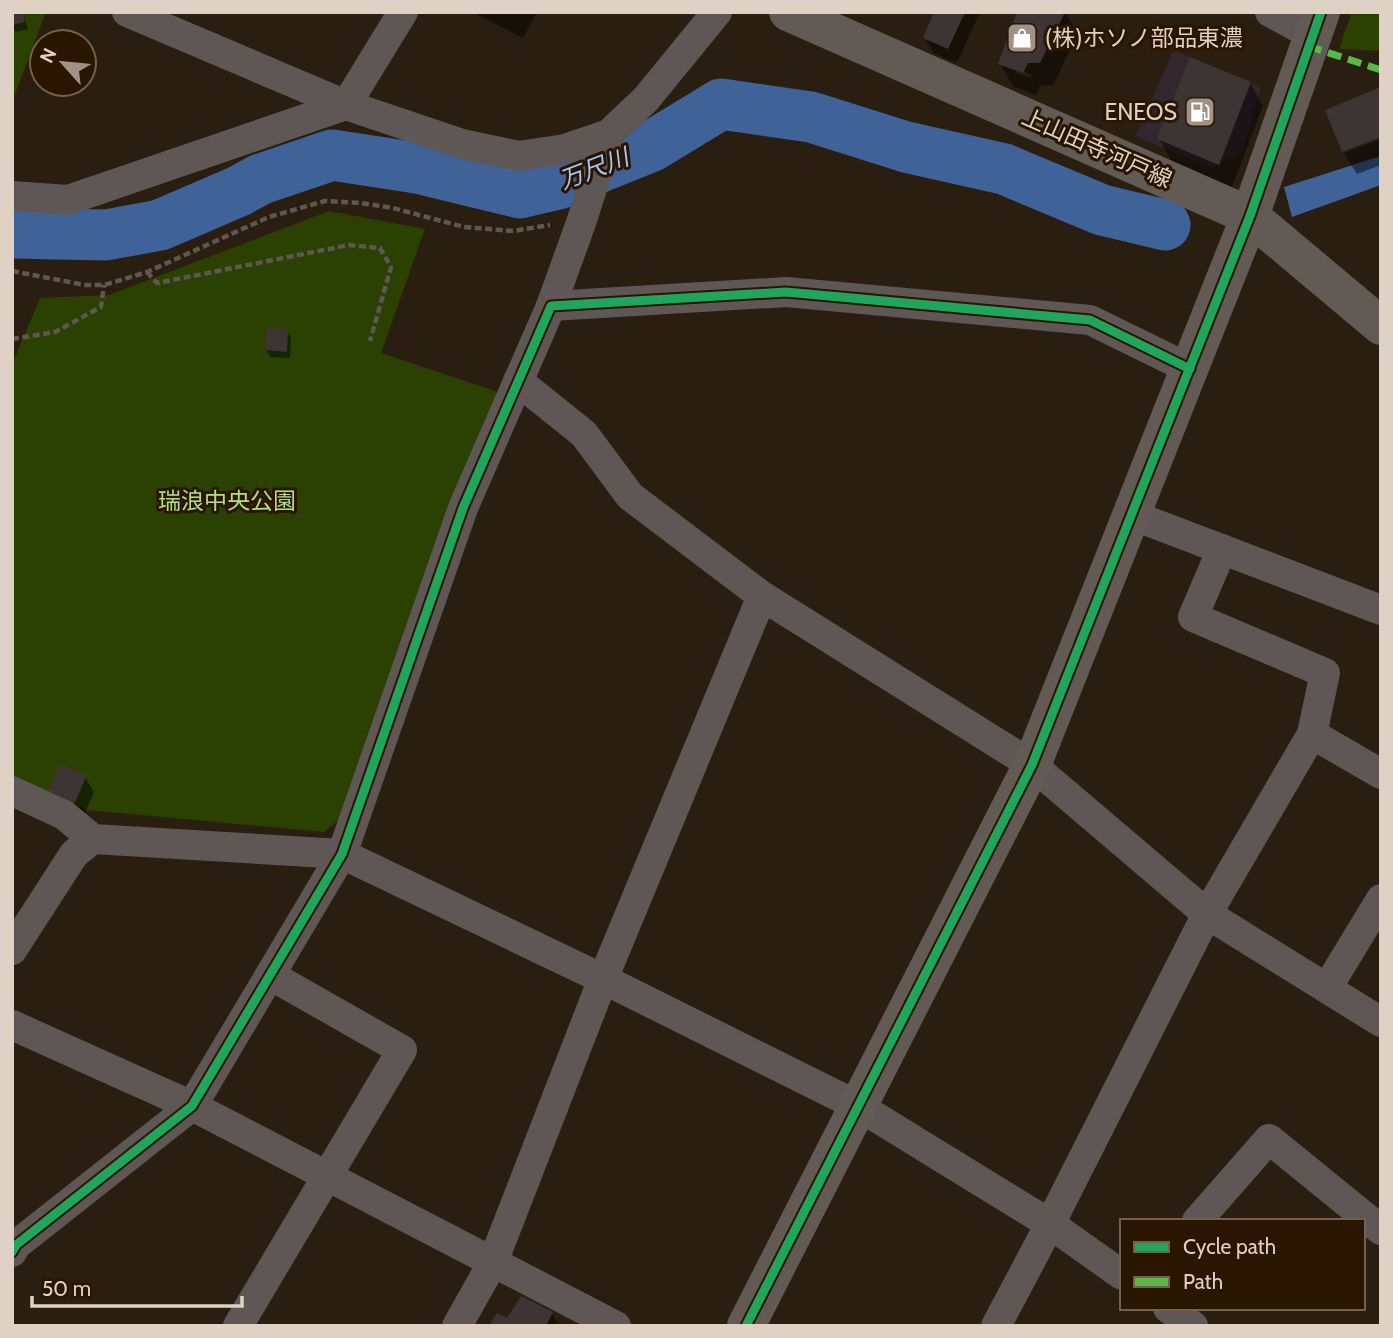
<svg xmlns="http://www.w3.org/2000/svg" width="1393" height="1338" viewBox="0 0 1393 1338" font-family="Cabin,'Noto Sans JP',sans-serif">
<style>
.commercial{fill:#32262f}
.green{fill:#2a4102}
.water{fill:#3f6399}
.shadow{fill:#0007;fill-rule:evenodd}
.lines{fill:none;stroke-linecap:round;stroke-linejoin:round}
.river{stroke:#3f6399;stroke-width:51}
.building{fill:#3d3534}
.path{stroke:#5f5751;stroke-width:4.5;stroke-dasharray:7 3.5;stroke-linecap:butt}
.street{stroke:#5f5755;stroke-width:30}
.secondary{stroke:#615a55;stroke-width:38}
.quiet{stroke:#58b947;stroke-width:7;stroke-dasharray:14 7;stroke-linecap:butt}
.cycleway-casing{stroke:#2a1600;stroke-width:13}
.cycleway{stroke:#20a55d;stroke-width:9}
.labels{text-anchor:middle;stroke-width:6;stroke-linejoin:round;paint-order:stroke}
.poi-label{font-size:23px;fill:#dfd1c3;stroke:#2a1600;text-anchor:start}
.street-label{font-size:23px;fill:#dfd1c3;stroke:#2a1600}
.park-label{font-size:23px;fill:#aee07d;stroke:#2a1600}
.water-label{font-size:24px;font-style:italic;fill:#a6c9fd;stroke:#2a1600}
</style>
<rect width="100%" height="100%" fill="#2a1e10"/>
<path class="commercial" d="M1174 50 1261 88 1242 151 1211 168 1135 136Z"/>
<g class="green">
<path d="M12 12H46L12 102Z"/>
<path d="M1352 12H1381V51L1339 49Z"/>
<path d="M329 211 425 229 381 353 498 392 344 816 324 832 87 810 12 777V365L40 298 109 295Z"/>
</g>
<path class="water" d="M1381 156V185L1292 217 1284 187Z"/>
<g class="shadow">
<path d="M12 12H23L28 29 16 32 12 27Z"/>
<path d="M472 12H537L523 38Z"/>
<path d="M936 12H980L957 63 933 53 925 38Z"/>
<path d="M1018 12H1065L1078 34 1053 85 1040 86 1036 95 1013 86 1000 63ZM1016 69 1032 75 1031 78 1016 73Z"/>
<path d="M1250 83 1263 106 1232 187 1172 162 1159 139Z"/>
<path d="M1381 139V165L1357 174 1344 153Z"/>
<path d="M287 331 291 338 290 358 270 357 266 350Z"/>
<path d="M61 766 85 777 94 792 80 824Z"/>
<path d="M552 1314 559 1326H493L492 1324Z"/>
</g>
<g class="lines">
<path class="river" d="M12 233 106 235 160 225 239 191 261 179 332 155 417 168 520 193 558 184 652 146 721 104 811 117 906 147 1004 169 1102 210 1165 225"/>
</g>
<g class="building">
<path d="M12 12H23L25 22 12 25Z"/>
<path d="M934 12H965L948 49 923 38Z"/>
<path d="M1017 12H1065L1040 63H1028L1023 73 998 64Z"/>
<path d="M1190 57 1251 82 1219 165 1157 139Z"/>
<path d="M1381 87V137L1342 152 1325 110Z"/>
<path d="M266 328 288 329 287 352 265 350Z"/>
<path d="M60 764 87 775 72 809 45 798Z"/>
<path d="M521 1296 553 1312 546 1326H494L490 1324 497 1313 507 1318Z"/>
</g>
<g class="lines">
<g class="path">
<path d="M12 271 85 285H104L147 272 269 217 325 201 361 203 393 208 464 227 513 231 550 225"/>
<path d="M147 272 157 283 349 245 380 248 391 267 370 341"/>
<path d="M12 339 55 332 101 307 104 285"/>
</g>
<g class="street">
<path d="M127 12 346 105 462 144 519 156 565 149 609 134 646 99 717 12"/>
<path d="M1270 12 1312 35"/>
<path d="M12 196 68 200 346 105 403 12"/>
<path d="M551 306 582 220 609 134"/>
<path d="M518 381 584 434 630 496 762 596 1032 765 1207 914 1381 1022"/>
<path d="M1132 515 1381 610"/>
<path d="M1222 549 1193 617 1325 673 1312 734"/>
<path d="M12 791 64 815 93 839 342 854 603 979 858 1106 1050 1224 1122 1275"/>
<path d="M12 950 74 854 93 839"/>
<path d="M1327 988 1381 899"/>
<path d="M12 1025 192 1106 616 1326"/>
<path d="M1197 1221 1269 1139 1381 1230"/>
<path d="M12 1252 16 1245 192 1106 342 854 463 508 551 306 786 292 1090 320 1190 369"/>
<path d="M1168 1308 1193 1326"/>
<path d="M238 1326 402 1050 270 975"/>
<path d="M457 1326 493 1262 603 979 762 596"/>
<path d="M996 1326 1050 1224 1207 914 1312 734 1381 774"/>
</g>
<g class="secondary">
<path d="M788 12 1250 216 1381 326"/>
<path d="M746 1326 1032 765 1250 216 1321 12"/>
</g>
<path class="quiet" d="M1308 46 1381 70"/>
<g class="cycleway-casing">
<g id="cycleway">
<path d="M12 1252 16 1245 192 1106 342 854 463 508 551 306 786 292 1090 320 1190 369"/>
<path d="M746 1326 1032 765 1250 216 1321 12"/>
</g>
</g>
<use href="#cycleway" class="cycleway"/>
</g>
<defs>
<g id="shop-square" transform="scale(1.575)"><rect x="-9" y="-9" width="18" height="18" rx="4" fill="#a09284" stroke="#2a1600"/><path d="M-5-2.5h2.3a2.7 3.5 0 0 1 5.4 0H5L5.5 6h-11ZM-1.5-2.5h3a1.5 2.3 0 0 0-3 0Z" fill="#fff"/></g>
<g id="fuel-square" transform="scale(1.575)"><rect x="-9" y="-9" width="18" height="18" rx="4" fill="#a09284" stroke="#2a1600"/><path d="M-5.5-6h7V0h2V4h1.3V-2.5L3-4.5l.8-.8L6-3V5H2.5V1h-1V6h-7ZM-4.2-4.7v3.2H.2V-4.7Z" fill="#fff"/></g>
</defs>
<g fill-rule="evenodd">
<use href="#shop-square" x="1022" y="38"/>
<use href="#fuel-square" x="1200" y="112"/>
</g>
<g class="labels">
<g class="poi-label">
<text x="1045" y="46">(株)ホソノ部品東濃</text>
<text x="1177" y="120" text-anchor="end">ENEOS</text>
</g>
<g class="street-label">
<text transform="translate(1097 148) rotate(24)" y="8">上山田寺河戸線</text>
</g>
<g class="park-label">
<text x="227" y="509">瑞浪中央公園</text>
</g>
<g class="water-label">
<text transform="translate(594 169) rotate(-21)" y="8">万尺川</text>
</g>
</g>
<rect width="1393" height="1338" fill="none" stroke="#dfd1c3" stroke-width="28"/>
<rect x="1120" y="1219" width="245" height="91" fill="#2a1600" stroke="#72614e" stroke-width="2"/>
<rect x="1134" y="1242" width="35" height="10" fill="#20a55d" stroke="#72614e" stroke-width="2"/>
<text x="1183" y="1254" font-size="21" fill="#dfd1c3">Cycle path</text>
<rect x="1134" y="1277" width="35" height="10" fill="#58b947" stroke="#72614e" stroke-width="2"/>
<text x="1183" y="1289" font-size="21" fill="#dfd1c3">Path</text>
<g transform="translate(63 63) rotate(297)"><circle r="33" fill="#2a1600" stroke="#72614e" stroke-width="2"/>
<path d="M0-5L12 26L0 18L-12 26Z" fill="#a09284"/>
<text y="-10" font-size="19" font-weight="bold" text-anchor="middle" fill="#dfd1c3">N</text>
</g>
<path d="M32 1296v10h210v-10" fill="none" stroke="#dfd1c3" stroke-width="3.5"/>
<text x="42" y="1296" font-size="21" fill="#dfd1c3" stroke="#2a1600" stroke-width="5" paint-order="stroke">50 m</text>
</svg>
